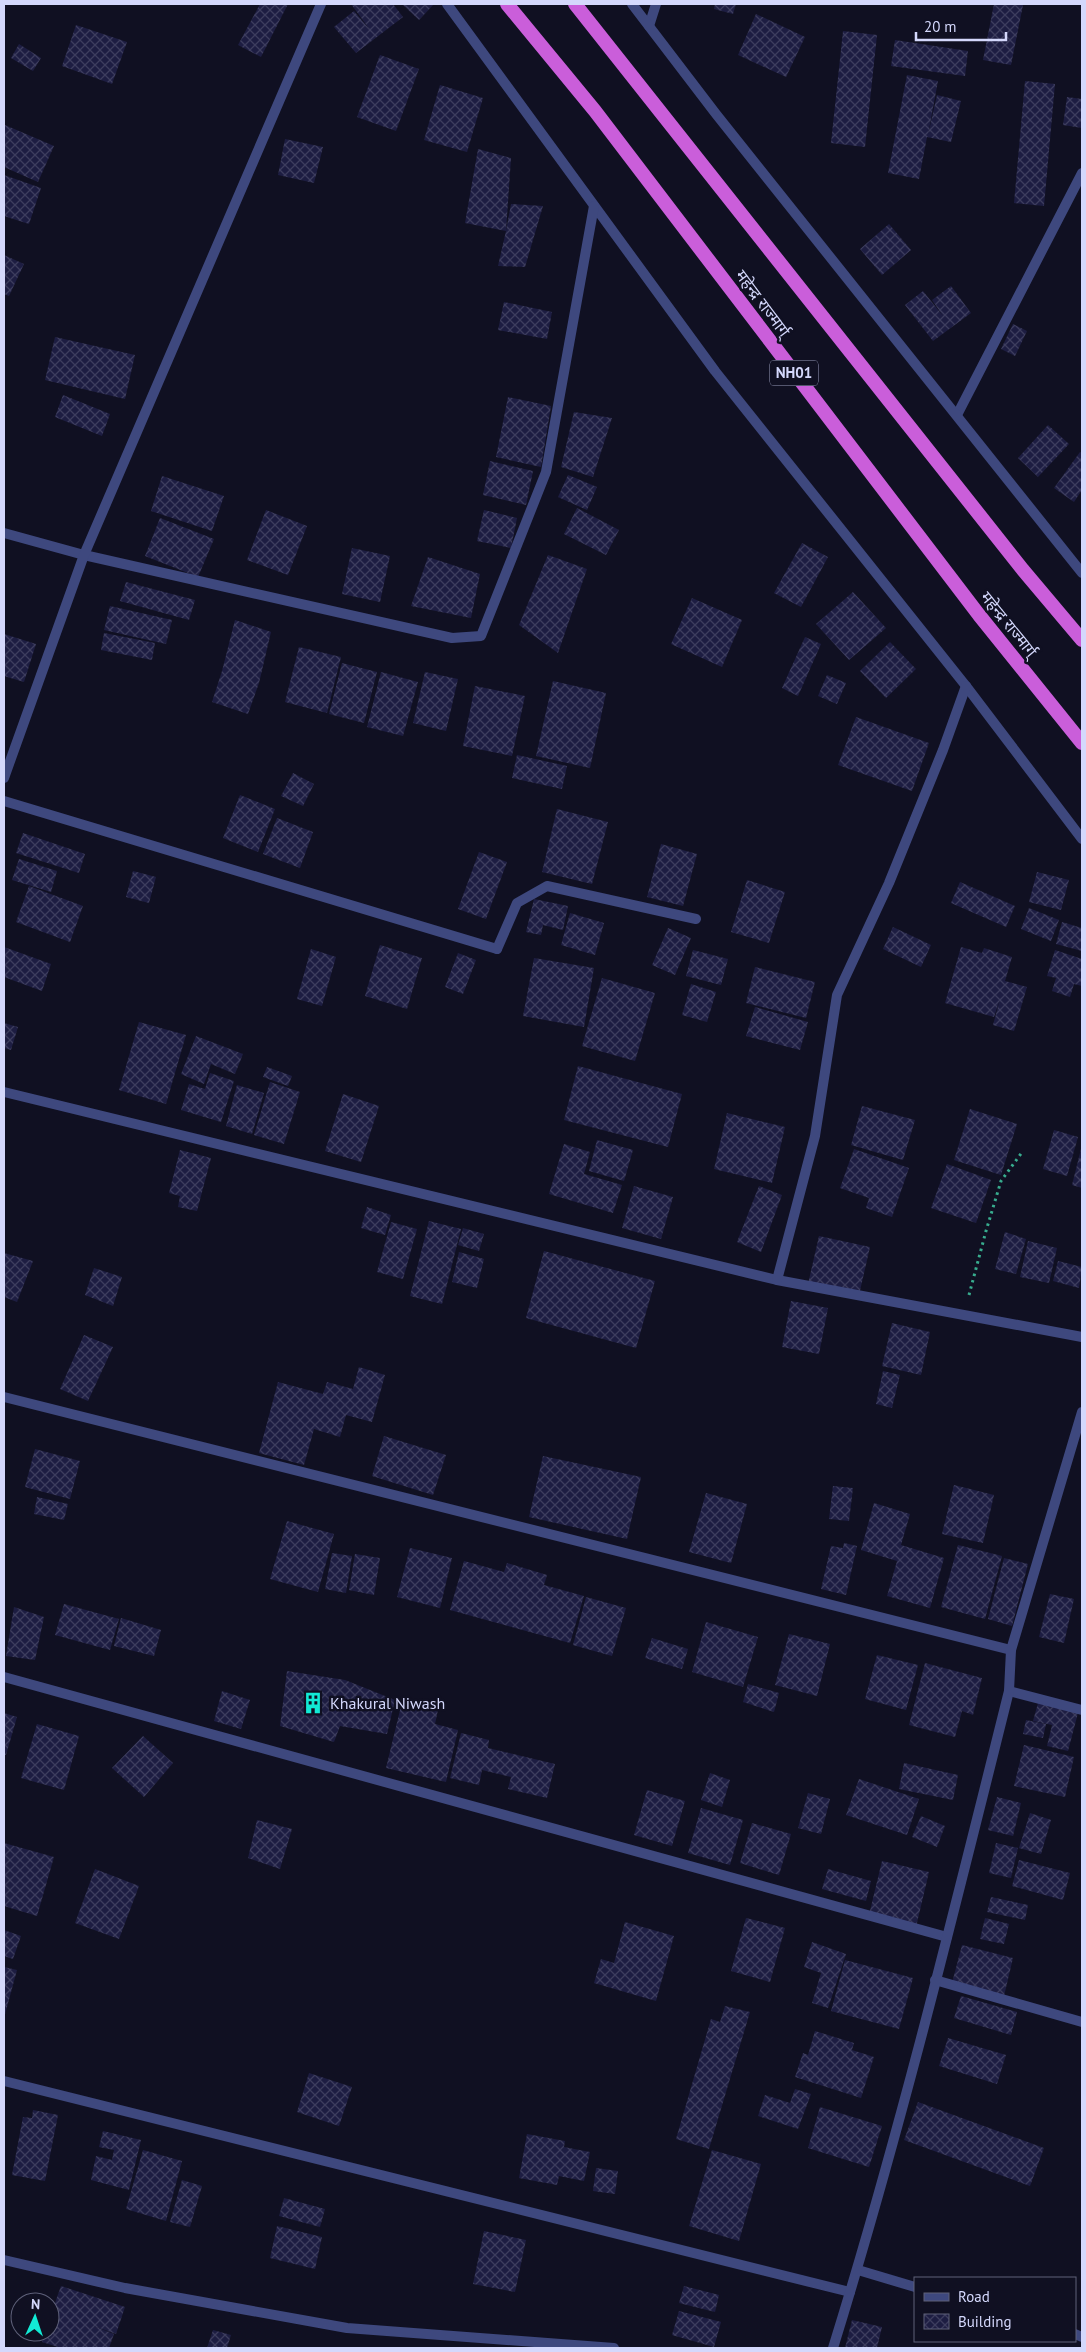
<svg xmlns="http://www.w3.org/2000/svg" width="1086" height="2352" viewBox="0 0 1086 2352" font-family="'PT Sans','Noto Sans Devanagari',sans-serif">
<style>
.building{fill:url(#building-cross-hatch)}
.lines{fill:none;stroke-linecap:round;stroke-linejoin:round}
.path{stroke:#38ac8e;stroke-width:3;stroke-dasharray:2.5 4;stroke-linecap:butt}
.service{stroke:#3e487e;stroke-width:10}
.minor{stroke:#3e487e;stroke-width:10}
.trunk{stroke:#ca5eda;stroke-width:14}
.labels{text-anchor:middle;stroke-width:5;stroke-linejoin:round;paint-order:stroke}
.shield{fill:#101022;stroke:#999cbb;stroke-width:1}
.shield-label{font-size:15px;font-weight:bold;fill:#d4d8fc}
.street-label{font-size:16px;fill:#d4d8fc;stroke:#101022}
.poi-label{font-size:16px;fill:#d4d8fc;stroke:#101022;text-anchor:start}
</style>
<defs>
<pattern id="building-cross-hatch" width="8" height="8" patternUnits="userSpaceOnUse" patternTransform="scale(1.25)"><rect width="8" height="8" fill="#1d1d42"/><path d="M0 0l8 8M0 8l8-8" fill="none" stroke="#3d3d5e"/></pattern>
</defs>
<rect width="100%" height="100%" fill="#101022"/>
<g class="building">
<path d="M260 4H288L261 57 238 45Z"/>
<path d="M351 4H393L403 17 356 53 334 27 354 11 370 30Z"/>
<path d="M405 4H434L419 20 403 5Z"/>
<path d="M715 4H736L733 14 714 9Z"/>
<path d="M994 4 1023 5 1011 65 983 60Z"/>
<path d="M756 14 805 37 786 77 738 55Z"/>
<path d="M76 25 127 42 112 84 62 66Z"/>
<path d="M843 31 877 35 865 147 831 143Z"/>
<path d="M895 40 968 51 965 76 891 66Z"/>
<path d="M19 44 41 58 33 71 11 58Z"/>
<path d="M380 55 419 69 396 131 357 117Z"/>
<path d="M907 75 938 81 928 135 937 95 961 101 951 142 927 137 919 179 888 173Z"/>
<path d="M1025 81 1055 84 1044 206 1014 203Z"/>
<path d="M440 85 483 98 467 152 424 140Z"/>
<path d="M1067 97 1082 99V128L1063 125Z"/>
<path d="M5 125 54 146 38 182 4 167Z"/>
<path d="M285 139 323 147 314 183 278 175Z"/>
<path d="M478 149 511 158 506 231 511 204 543 206 525 267 498 266 506 231 465 223Z"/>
<path d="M4 175 41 188 29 224 4 216Z"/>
<path d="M889 224 911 250 882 275 860 249Z"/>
<path d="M4 255 24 264 9 296 4 294Z"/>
<path d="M951 286 971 313 933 341 905 305 923 291 943 316 932 300Z"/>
<path d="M504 302 552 312 547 339 498 330Z"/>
<path d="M1013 324 1027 331 1015 356 1001 349Z"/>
<path d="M55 337 135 355 125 399 45 380Z"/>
<path d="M63 395 110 414 102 436 55 417Z"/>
<path d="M508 397 551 406 541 467 496 457Z"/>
<path d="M574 412 612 418 593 477 561 467Z"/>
<path d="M1048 425 1069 444 1038 477 1018 458Z"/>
<path d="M1080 452 1082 453V490L1074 502 1054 488Z"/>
<path d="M490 461 533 471 526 505 483 495Z"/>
<path d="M568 475 597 487 587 510 558 497Z"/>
<path d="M162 476 224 496 212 531 151 511Z"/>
<path d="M577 508 619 530 606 555 564 534Z"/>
<path d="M266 510 307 526 288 575 247 560Z"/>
<path d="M484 510 517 518 511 548 477 541Z"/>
<path d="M160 518 214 539 198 577 145 556Z"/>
<path d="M802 543 828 557 801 607 774 593Z"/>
<path d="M352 548 390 556 380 602 342 594Z"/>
<path d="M548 555 587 569 558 653 519 625Z"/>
<path d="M428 557 480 574 471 618 411 606Z"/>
<path d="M126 582 195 600 189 620 120 601Z"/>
<path d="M853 592 886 628 849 660 816 624Z"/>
<path d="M692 598 742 620 722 667 671 644Z"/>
<path d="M110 606 172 620 166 644 104 630Z"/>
<path d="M235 620 271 632 259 683 248 714 212 702 222 671Z"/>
<path d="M104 633 155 643 152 660 101 650Z"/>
<path d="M4 634 36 644 24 682 4 676Z"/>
<path d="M805 637 821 644 798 696 782 688Z"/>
<path d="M890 642 916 669 886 698 860 671Z"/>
<path d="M299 647 341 657 327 713 285 702Z"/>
<path d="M342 663 377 672 364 723 329 714Z"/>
<path d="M381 672 418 682 403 736 367 727Z"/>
<path d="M425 672 458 679 446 731 413 723Z"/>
<path d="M827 675 846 683 837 704 818 696Z"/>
<path d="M553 681 606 693 590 768 536 756Z"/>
<path d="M475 686 525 696 512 756 463 746Z"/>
<path d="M856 717 929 743 912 791 838 765Z"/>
<path d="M517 755 567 766 562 789 512 778Z"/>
<path d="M293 773 314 784 303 806 281 796Z"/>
<path d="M240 795 275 809 258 852 223 838Z"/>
<path d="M557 809 608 822 592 884 542 872Z"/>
<path d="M277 818 313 832 300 868 263 854Z"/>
<path d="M23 833 85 854 79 873 16 853Z"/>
<path d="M661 844 697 854 683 906 647 897Z"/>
<path d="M479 852 507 862 486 919 458 909Z"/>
<path d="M19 859 57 871 51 892 12 880Z"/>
<path d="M133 871 156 877 149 903 126 897Z"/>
<path d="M1037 872 1069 880 1061 910 1029 902Z"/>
<path d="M747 880 785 892 769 943 731 932Z"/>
<path d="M960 882 1015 906 1006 927 951 903Z"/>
<path d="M29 886 83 906 70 942 16 922Z"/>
<path d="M534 899 568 906 563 930 543 925 541 935 526 932Z"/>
<path d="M1029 908 1059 920 1051 941 1021 929Z"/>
<path d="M570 913 604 923 595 955 561 945Z"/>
<path d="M1062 922 1082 928V951L1056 944Z"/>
<path d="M893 927 931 945 921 967 883 949Z"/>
<path d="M668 928 691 938 675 975 652 965Z"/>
<path d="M380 945 422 958 407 1009 365 996Z"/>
<path d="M4 947 51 964 42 991 4 977Z"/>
<path d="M961 947 982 953 984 948 1012 957 1005 981 1027 987 1014 1031 993 1025 1000 999 994 1017 945 1003Z"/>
<path d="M311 949 336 957 322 1006 297 999Z"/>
<path d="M693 950 728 959 721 985 686 976Z"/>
<path d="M1055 950 1082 959V986L1074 984 1070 997 1052 991 1056 978 1047 976Z"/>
<path d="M458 953 476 960 463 994 445 987Z"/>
<path d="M534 958 594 968 584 1027 523 1016Z"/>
<path d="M755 967 815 982 806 1018 746 1003Z"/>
<path d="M602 978 655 993 635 1061 582 1046Z"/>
<path d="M691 984 716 992 707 1022 682 1015Z"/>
<path d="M755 1007 808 1022 800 1050 746 1036Z"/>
<path d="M139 1022 186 1035 166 1104 119 1090Z"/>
<path d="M4 1023 18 1027 11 1050 4 1048Z"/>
<path d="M196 1036 243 1054 235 1074 211 1064 204 1084 181 1074Z"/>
<path d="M578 1066 682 1094 668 1147 564 1120Z"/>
<path d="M267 1067 292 1076 288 1086 263 1077Z"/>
<path d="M210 1073 234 1081 221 1122 181 1110 189 1084 205 1089Z"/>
<path d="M270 1082 300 1092 284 1144 254 1135Z"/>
<path d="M237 1085 264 1093 252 1134 226 1126Z"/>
<path d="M343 1094 379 1106 361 1162 325 1151Z"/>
<path d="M862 1106 915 1120 903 1160 851 1145Z"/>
<path d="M970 1109 1017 1124 1001 1175 954 1160Z"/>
<path d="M727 1113 785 1127 772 1183 714 1169Z"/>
<path d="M1054 1130 1078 1137 1067 1176 1043 1169Z"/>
<path d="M597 1140 633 1150 624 1181 589 1171Z"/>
<path d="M564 1144 590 1152 584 1174 622 1185 613 1213 549 1194Z"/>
<path d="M1082 1145V1188L1072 1185Z"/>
<path d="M854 1149 909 1168 892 1217 866 1208 869 1198 840 1188Z"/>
<path d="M180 1150 211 1158 197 1211 178 1207 180 1196 169 1193Z"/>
<path d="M947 1164 991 1180 976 1223 931 1208Z"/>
<path d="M634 1186 673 1197 661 1239 622 1228Z"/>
<path d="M759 1186 782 1195 761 1252 737 1242Z"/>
<path d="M367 1207 391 1215 385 1235 361 1228Z"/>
<path d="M429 1221 461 1229 442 1304 410 1296Z"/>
<path d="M391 1222 417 1229 403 1279 377 1272Z"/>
<path d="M463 1228 484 1234 479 1251 458 1245Z"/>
<path d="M1005 1232 1026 1239 1016 1274 995 1269Z"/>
<path d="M819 1236 870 1247 859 1295 808 1284Z"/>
<path d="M1028 1241 1057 1248 1049 1283 1020 1277Z"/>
<path d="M544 1251 655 1281 636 1348 526 1318Z"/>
<path d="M459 1252 484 1259 477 1288 452 1282Z"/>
<path d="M4 1253 33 1261 17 1302 4 1297Z"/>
<path d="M1058 1261 1082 1267 1079 1288 1053 1281Z"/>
<path d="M94 1268 122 1277 113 1306 85 1295Z"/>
<path d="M791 1301 828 1308 819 1354 782 1347Z"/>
<path d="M892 1323 930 1332 921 1375 882 1366Z"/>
<path d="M84 1335 113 1347 88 1401 60 1389Z"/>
<path d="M359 1367 385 1375 372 1422 346 1415 340 1437 314 1429 304 1465 259 1453 278 1382 323 1394 327 1382 353 1389Z"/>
<path d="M883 1371 900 1375 892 1408 876 1404Z"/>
<path d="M384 1436 446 1455 433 1495 372 1476Z"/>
<path d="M35 1449 80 1461 70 1499 25 1487Z"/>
<path d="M543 1456 641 1477 627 1539 529 1517Z"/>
<path d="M954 1485 994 1495 983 1543 942 1534Z"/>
<path d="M833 1486 853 1488 849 1521 829 1519Z"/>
<path d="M706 1493 747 1504 731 1563 689 1552Z"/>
<path d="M37 1497 68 1504 64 1520 34 1514Z"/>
<path d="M874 1503 910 1514 901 1545 944 1558 930 1608 887 1596 897 1561 861 1550Z"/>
<path d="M287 1521 334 1534 318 1592 270 1579Z"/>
<path d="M844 1543 857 1546 846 1595 821 1589 831 1546 843 1548Z"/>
<path d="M958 1545 1002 1556 985 1619 941 1607Z"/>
<path d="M410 1548 452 1558 440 1608 397 1597Z"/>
<path d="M332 1553 352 1556 346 1593 325 1589Z"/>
<path d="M355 1554 380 1558 374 1595 349 1590Z"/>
<path d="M1004 1558 1028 1564 1012 1626 988 1619Z"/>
<path d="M464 1561 504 1572 507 1563 547 1575 544 1585 584 1596 570 1643 450 1610Z"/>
<path d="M1050 1594 1074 1599 1064 1643 1039 1637Z"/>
<path d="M586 1597 626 1608 612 1656 573 1645Z"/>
<path d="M64 1604 119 1619 110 1650 55 1635Z"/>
<path d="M14 1607 44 1617 35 1660 6 1656Z"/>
<path d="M121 1618 161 1630 154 1656 114 1646Z"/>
<path d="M706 1622 758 1637 743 1687 692 1672Z"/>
<path d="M789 1634 830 1644 817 1696 775 1685Z"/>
<path d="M652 1638 688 1649 682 1669 645 1658Z"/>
<path d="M877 1655 918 1665 906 1710 865 1699Z"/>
<path d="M925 1663 982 1678 973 1715 962 1711 955 1737 909 1725Z"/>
<path d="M287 1671 345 1680 395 1700 387 1734 340 1726 334 1742 280 1726Z"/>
<path d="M748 1684 779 1693 774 1712 743 1702Z"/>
<path d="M222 1691 250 1700 241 1729 214 1721Z"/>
<path d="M402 1702 438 1710 435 1724 458 1730 446 1782 386 1768Z"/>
<path d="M1038 1703 1078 1713 1068 1751 1047 1746 1052 1725 1033 1721Z"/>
<path d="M4 1713 17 1717 6 1755H4Z"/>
<path d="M1026 1720 1046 1724 1043 1738 1023 1734Z"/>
<path d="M37 1724 79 1736 64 1790 21 1778Z"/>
<path d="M461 1733 489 1740 488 1748 555 1764 547 1798 508 1789 511 1777 482 1770 479 1785 450 1778Z"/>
<path d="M143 1736 173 1763 144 1797 112 1768Z"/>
<path d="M1024 1745 1074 1757 1065 1797 1014 1786Z"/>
<path d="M904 1763 958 1775 953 1800 899 1789Z"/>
<path d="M710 1773 730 1780 722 1807 701 1800Z"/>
<path d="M859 1779 919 1799 907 1835 846 1815Z"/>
<path d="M647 1790 685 1801 672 1846 634 1835Z"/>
<path d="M808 1793 830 1799 821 1834 798 1828Z"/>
<path d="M997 1797 1021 1803 1013 1836 988 1830Z"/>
<path d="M701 1808 743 1820 730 1865 688 1853Z"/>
<path d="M1030 1813 1051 1820 1041 1854 1019 1848Z"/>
<path d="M921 1816 945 1826 937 1847 912 1837Z"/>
<path d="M257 1820 292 1829 280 1869 248 1858Z"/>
<path d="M752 1823 791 1834 779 1875 740 1863Z"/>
<path d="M4 1843 54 1857 37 1916 4 1906Z"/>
<path d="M996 1843 1018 1848 1011 1878 989 1873Z"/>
<path d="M1019 1860 1070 1873 1063 1900 1012 1886Z"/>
<path d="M882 1861 929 1872 916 1927 869 1915Z"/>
<path d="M95 1869 139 1886 119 1939 75 1923Z"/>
<path d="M828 1869 871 1881 866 1901 822 1889Z"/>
<path d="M991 1897 1028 1905 1025 1920 987 1912Z"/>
<path d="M746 1918 785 1928 770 1982 731 1971Z"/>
<path d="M985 1918 1009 1924 1004 1944 980 1939Z"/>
<path d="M625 1922 674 1936 656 2001 594 1983 601 1959 614 1963Z"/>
<path d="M4 1930 21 1936 13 1959 4 1956Z"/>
<path d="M812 1942 846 1954 828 2008 812 2003 821 1973 804 1967Z"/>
<path d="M962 1945 1013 1958 1004 1996 952 1983Z"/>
<path d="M845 1960 913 1978 899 2029 831 2011Z"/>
<path d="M4 1967 17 1970 4 2018Z"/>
<path d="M961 1996 1017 2012 1011 2035 954 2018Z"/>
<path d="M725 2006 750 2012 709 2149 676 2139 711 2019 720 2022Z"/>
<path d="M815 2031 854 2043 852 2050 874 2057 861 2098 795 2077 803 2053 808 2055Z"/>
<path d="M948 2038 1006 2055 997 2084 939 2066Z"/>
<path d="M309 2073 352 2087 339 2126 297 2112Z"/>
<path d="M795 2089 811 2094 798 2129 758 2116 765 2095 790 2103Z"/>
<path d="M918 2102 1044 2148 1030 2186 904 2140Z"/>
<path d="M820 2107 882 2126 869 2167 808 2148Z"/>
<path d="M33 2110 58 2115 45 2181 12 2175 23 2117 32 2118Z"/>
<path d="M103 2131 141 2140 129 2190 91 2180 96 2156 112 2160 114 2150 99 2147Z"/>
<path d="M527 2134 565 2141 564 2147 590 2152 584 2181 559 2176 557 2185 519 2178Z"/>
<path d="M143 2150 182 2161 166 2221 126 2209Z"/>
<path d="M712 2150 761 2164 739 2241 689 2226Z"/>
<path d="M596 2168 618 2171 615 2194 593 2191Z"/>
<path d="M182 2180 202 2186 190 2227 170 2222Z"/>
<path d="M284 2198 325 2209 320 2227 279 2216Z"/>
<path d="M277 2226 322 2237 315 2269 270 2258Z"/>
<path d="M484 2231 526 2240 515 2292 473 2284Z"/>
<path d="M61 2286 125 2307 116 2334 91 2325 114 2334 109 2348H61L42 2342 45 2332H50V2317Z"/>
<path d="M684 2286 719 2295 715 2312 679 2303Z"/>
<path d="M679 2311 721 2322 714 2347 672 2335Z"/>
<path d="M852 2320 882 2327 877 2348H845Z"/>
<path d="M213 2330 231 2335 227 2348H207Z"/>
</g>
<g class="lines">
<path class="path" d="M969 1295 986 1231 1001 1181 1023 1151"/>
<g class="service">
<path d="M649 26 656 4"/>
<path d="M957 415 1082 173"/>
<path d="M497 949 517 903 547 886 696 919"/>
</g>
<g class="minor">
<path d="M447 4 715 371 966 686 1082 839"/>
<path d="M632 4 716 114 1082 573"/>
<path d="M4 533 84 555 452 638 481 636 546 472 594 206"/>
<path d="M4 778 84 555 321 4"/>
<path d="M4 801 497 949"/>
<path d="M4 1092 777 1280 1082 1337"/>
<path d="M777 1280 815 1136 837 995 889 883 943 750 966 686"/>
<path d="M4 1397 1011 1650"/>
<path d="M4 1677 947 1937"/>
<path d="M1009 1691 1082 1710"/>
<path d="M935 1980 1082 2022"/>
<path d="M4 2081 850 2292"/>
<path d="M4 2260 125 2288 347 2328 614 2348"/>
<path d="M858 2270 915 2287"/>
<path d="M1075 2334 1082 2337"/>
<path d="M833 2348C900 2132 954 1911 1009 1691L1011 1650 1082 1412"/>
</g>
<g class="trunk">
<path d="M507 4 595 111 979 615 1082 743"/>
<path d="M575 4 1023 570 1082 640"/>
</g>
</g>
<defs>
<g id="building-bare" transform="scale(1.725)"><path d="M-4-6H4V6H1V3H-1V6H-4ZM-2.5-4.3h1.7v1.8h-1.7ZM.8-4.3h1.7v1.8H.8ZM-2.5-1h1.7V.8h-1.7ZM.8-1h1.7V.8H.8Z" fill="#12ead5" stroke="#101022" stroke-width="2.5" paint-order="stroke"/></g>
</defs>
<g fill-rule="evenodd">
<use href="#building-bare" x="313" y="1703"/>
</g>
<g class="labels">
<rect class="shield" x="770" y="360.5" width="48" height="25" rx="4"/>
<g class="shield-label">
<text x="794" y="378">NH01</text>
</g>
<g class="street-label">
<text transform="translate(763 303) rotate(53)" y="6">महेन्द्र राज्मार्ग्</text>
<text transform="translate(1009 624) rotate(51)" y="6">महेन्द्र राज्मार्ग्</text>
</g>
<g class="poi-label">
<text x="330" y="1709">Khakural Niwash</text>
</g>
</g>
<rect width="1086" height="2352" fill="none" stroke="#d4d8fc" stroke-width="10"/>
<rect x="914" y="2277" width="162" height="65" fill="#101022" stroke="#5e6079"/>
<rect x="924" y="2293" width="25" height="8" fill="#3e487e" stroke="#5e6079"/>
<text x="958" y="2302" font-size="15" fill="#d4d8fc">Road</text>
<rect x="924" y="2314" width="25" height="15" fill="url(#building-cross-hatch)" stroke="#5e6079"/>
<text x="958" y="2327" font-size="15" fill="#d4d8fc">Building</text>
<g transform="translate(35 2317) rotate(3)"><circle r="24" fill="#101022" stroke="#5e6079"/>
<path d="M0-4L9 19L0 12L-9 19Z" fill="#12ead5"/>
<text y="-8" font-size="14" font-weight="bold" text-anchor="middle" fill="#d4d8fc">N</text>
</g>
<path d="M916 32v8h90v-8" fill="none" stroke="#d4d8fc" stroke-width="2.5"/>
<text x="924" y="32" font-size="15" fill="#d4d8fc" stroke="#101022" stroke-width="4" paint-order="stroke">20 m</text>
</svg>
